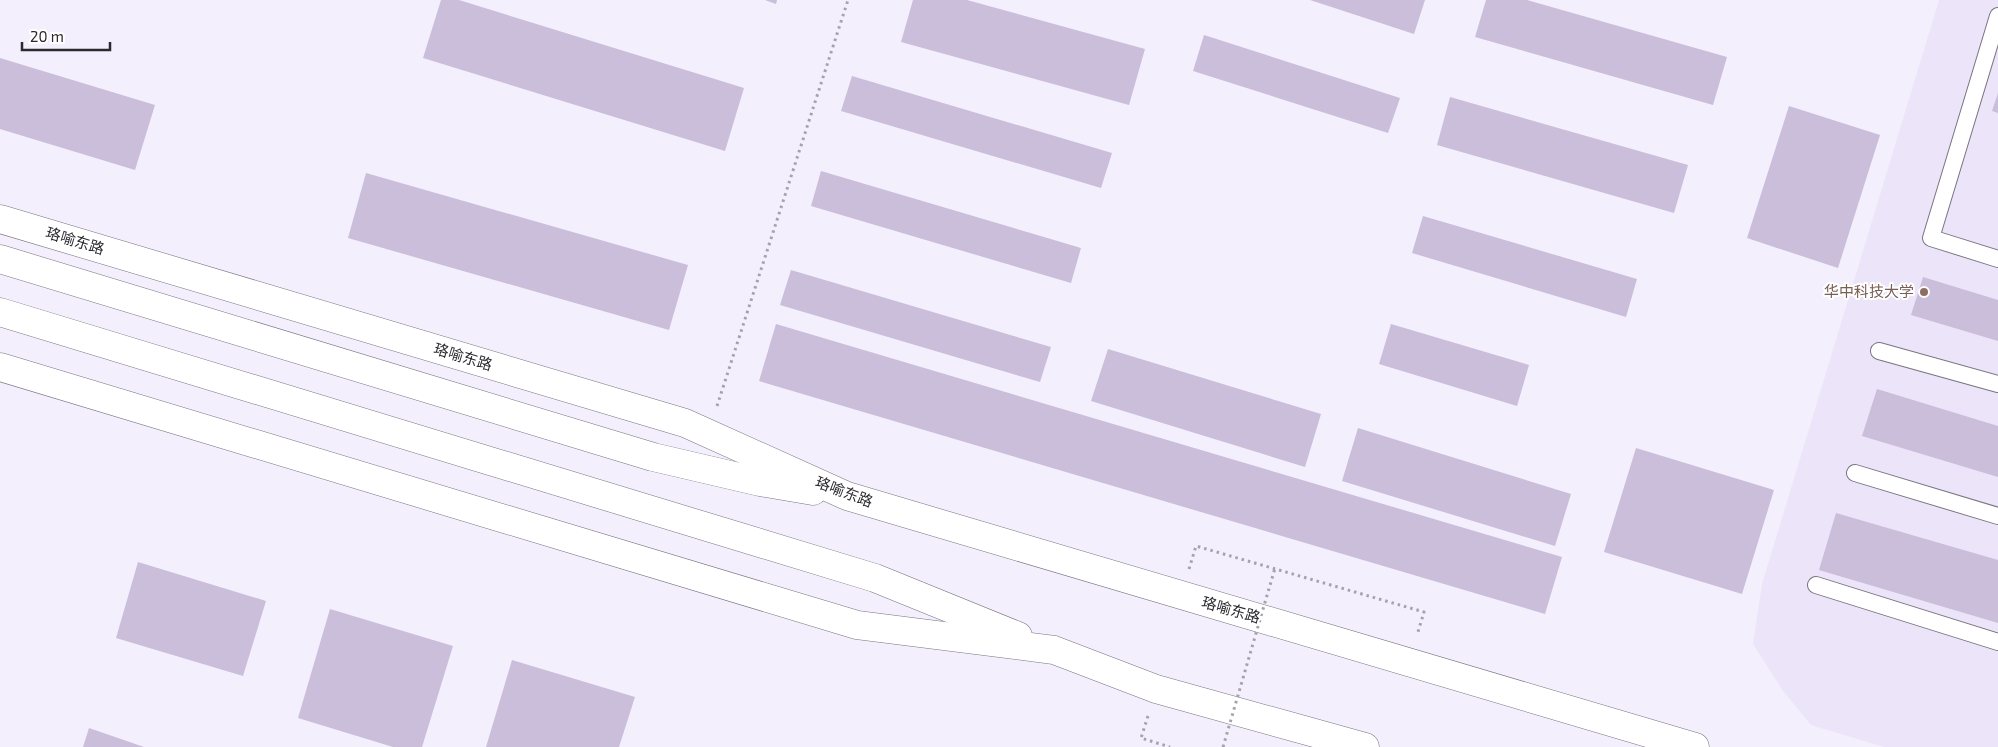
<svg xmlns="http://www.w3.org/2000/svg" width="1998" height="747" viewBox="0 0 1998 747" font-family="'Exo 2','Noto Sans SC',sans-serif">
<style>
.built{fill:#ece4f8}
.building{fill:#cabeda}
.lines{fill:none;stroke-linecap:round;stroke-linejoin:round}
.service-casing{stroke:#797480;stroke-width:18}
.trunk-casing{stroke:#797480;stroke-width:29}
.path{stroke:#a6a2ac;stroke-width:3;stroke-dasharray:2.5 4;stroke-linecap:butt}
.service{stroke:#fff;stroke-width:16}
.trunk{stroke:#fff;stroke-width:28}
.path-bridge{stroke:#a6a2ac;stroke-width:3;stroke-dasharray:2.5 4;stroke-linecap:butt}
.education-dot{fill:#8d6e63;stroke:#fff;stroke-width:2}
.labels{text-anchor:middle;stroke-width:4;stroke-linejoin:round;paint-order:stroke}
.street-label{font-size:15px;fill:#2b292e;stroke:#fff}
.education-label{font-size:15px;fill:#785e54;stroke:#fff;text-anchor:end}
</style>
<rect width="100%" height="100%" fill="#f4effc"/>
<path class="built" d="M1939 0H1998V747H1884L1811 725 1783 691 1753 644 1762 584Z"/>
<g class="building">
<path d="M441 0H459L744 88 725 151 423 58Z"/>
<path d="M765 0H777L776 4Z"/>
<path d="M913 0H967L1145 49 1129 105 901 42Z"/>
<path d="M1310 0H1425L1414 34Z"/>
<path d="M1486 0H1527L1727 57 1713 105 1475 37Z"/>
<path d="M1204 35 1400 98 1388 133 1193 71Z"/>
<path d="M0 58 155 105 135 170 0 129Z"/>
<path d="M852 76 1112 153 1101 188 841 111Z"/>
<path d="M1998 93V113L1992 111Z"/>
<path d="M1450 97 1688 165 1674 213 1437 145Z"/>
<path d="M1789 106 1880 135 1838 268 1747 238Z"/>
<path d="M821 171 1081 248 1071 283 811 206Z"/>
<path d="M366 173 688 265 669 330 348 238Z"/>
<path d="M1423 216 1637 279 1626 317 1412 253Z"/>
<path d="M791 270 1051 347 1040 382 780 305Z"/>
<path d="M1923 277 1998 300V341L1911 315Z"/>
<path d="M776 324 1562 557 1545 614 759 381Z"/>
<path d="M1391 324 1529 365 1517 406 1379 364Z"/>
<path d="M1108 349 1321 414 1305 467 1091 401Z"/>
<path d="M1877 389 1998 426V477L1862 436Z"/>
<path d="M1358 428 1571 494 1555 546 1342 481Z"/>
<path d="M1636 448 1774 490 1742 594 1604 552Z"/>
<path d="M1836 513 1998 560V623L1819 570Z"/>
<path d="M138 562 266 601 243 676 116 638Z"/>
<path d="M330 609 453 646 422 747H393L298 718Z"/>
<path d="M512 660 635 697 619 747H486Z"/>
<path d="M89 728 144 747H83Z"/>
</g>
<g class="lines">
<g class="service-casing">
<g id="service">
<path d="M1998 16 1931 238 1998 259"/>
<path d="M1879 351 1998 384"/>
<path d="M1855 473 1998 516"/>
<path d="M1816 585 1998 642"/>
</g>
</g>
<g class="trunk-casing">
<g id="trunk">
<path d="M0 219 685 423 847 496 1695 747"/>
<path d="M0 259 653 457 760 482 813 491"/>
<path d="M0 312 875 578 1018 636"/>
<path d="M0 367 857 625 1054 650 1156 689 1365 747"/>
</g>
</g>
<g class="path">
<path d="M717 406 848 0"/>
<path d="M1189 569 1196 546 1424 612 1417 635"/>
<path d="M1148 716 1141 738 1170 747"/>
</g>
<use href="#service" class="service"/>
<use href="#trunk" class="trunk"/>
<path class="path-bridge" d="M1223 747 1275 568"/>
</g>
<circle class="education-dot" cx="1924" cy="292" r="5"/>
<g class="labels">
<g class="street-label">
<text transform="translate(75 241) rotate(17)" y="5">珞喻东路</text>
<text transform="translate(463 357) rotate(17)" y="5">珞喻东路</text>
<text transform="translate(844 492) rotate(21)" y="5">珞喻东路</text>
<text transform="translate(1231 610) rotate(16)" y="5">珞喻东路</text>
</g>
<g class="education-label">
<text x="1914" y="297">华中科技大学</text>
</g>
</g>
<path d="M22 42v8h88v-8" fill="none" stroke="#2b292e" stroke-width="2.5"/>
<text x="30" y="42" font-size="15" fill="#2b292e" stroke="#ffffff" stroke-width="4" paint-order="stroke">20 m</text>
</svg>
